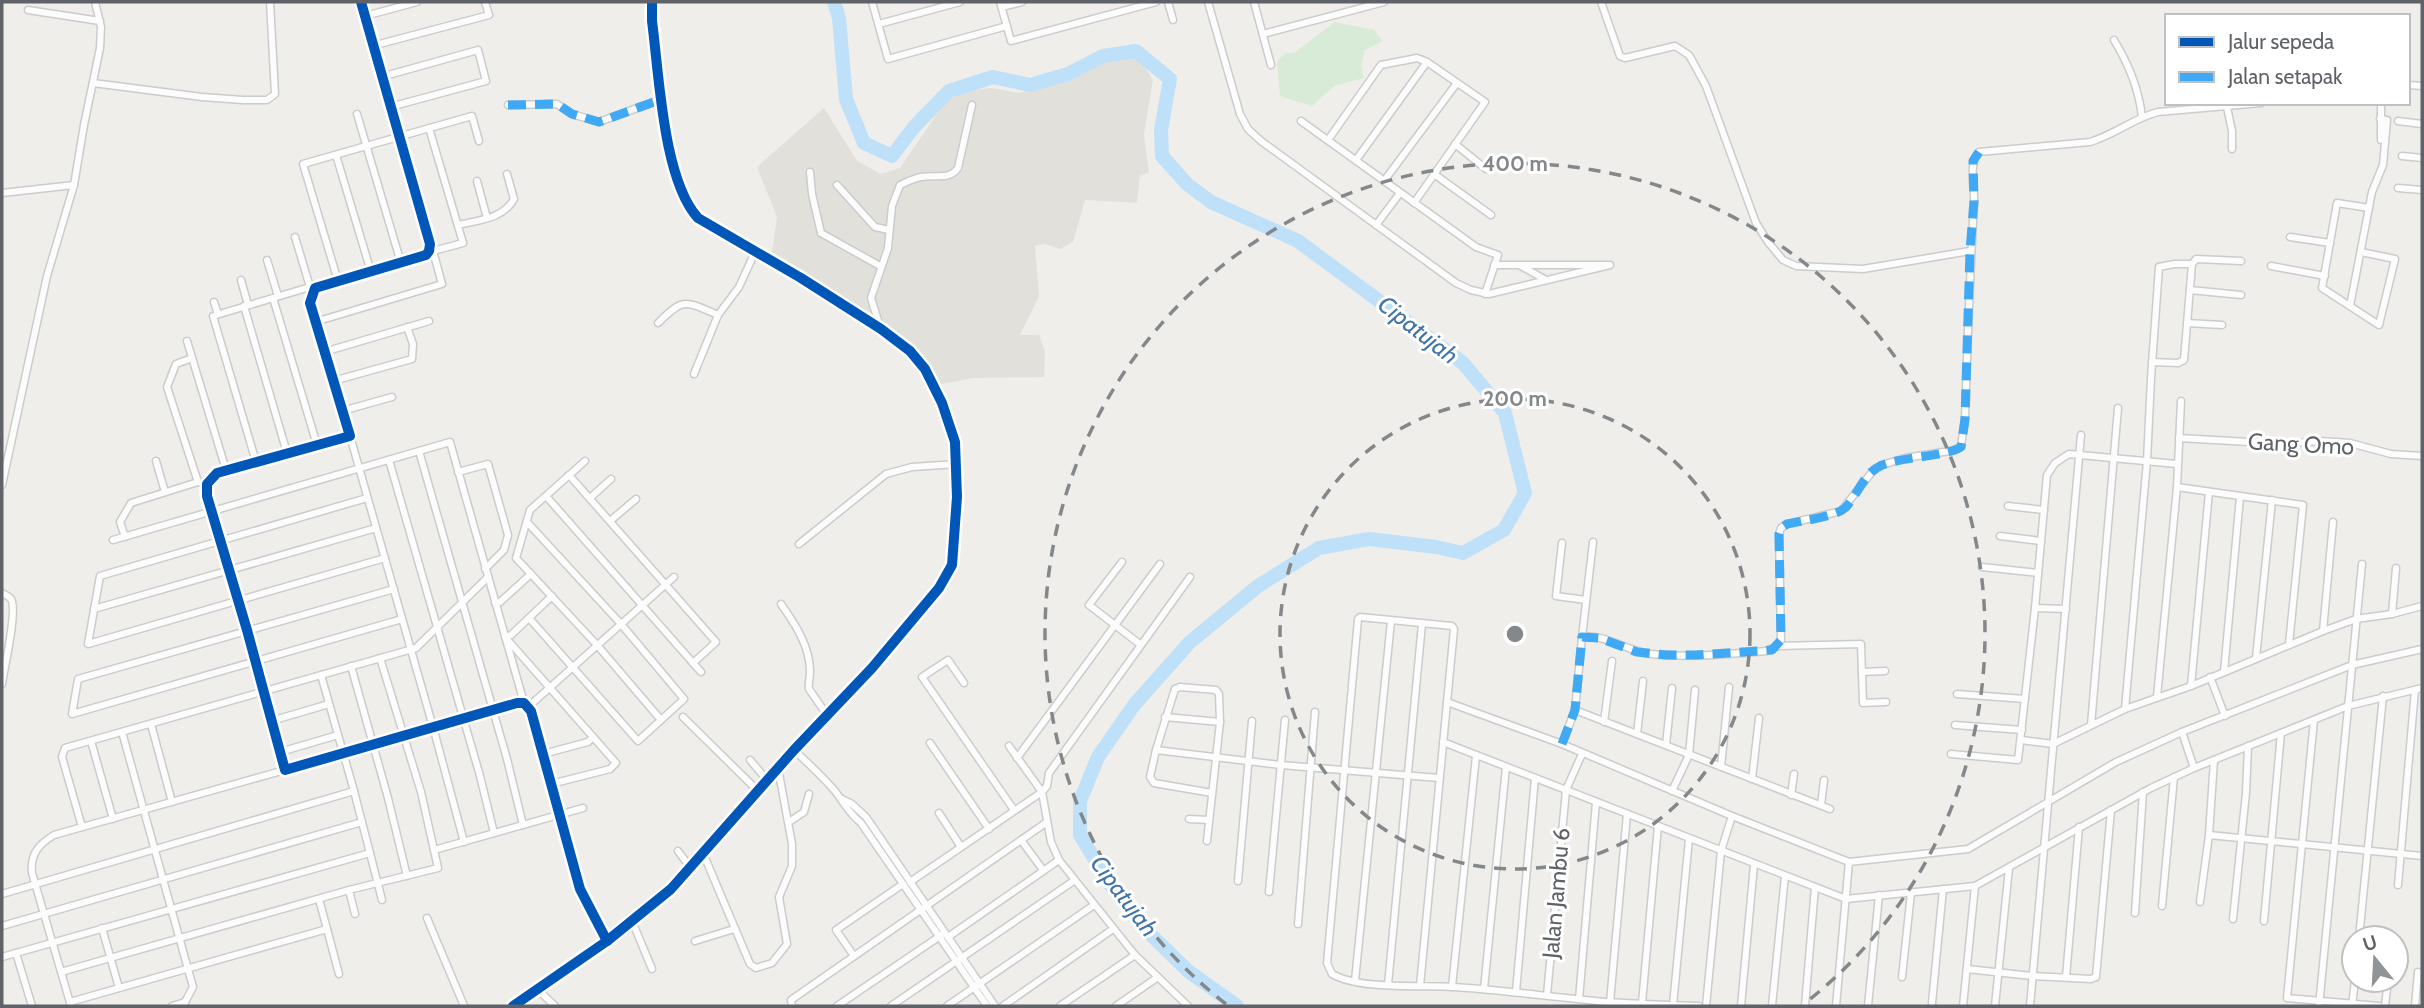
<svg xmlns="http://www.w3.org/2000/svg" width="2424" height="1008" viewBox="0 0 2424 1008" font-family="Cabin,sans-serif">
<style>
.education{fill:#e2e0da}
.green{fill:#d8ebd6}
.lines{fill:none;stroke-linecap:round;stroke-linejoin:round}
.river{stroke:#bfe0f9;stroke-width:14}
.street-casing{stroke:#cbcccc;stroke-width:9}
.secondary-casing{stroke:#cacacb;stroke-width:11}
.street{stroke:#fdfcfc;stroke-width:6}
.secondary{stroke:#fdfcfc;stroke-width:9}
.quiet{stroke:#3fa9f5;stroke-width:9;stroke-dasharray:18 9;stroke-linecap:butt}
.cycleway-casing{stroke:#fff;stroke-width:15}
.cycleway{stroke:#0057b8;stroke-width:10}
.ring{fill:none;stroke:#84888a;stroke-width:3.5;stroke-dasharray:12 9}
.labels{text-anchor:middle;stroke-width:6;stroke-linejoin:round;paint-order:stroke}
.street-label{font-size:23px;fill:#5f6368;stroke:#fff}
.water-label{font-size:24px;font-style:italic;fill:#4174aa;stroke:#fff}
.centre{fill:#84888a;stroke:#fff;stroke-width:3.5}
.ring-label{font-size:21px;text-anchor:middle;font-weight:bold;fill:#84888a;stroke:#fff;stroke-width:6;stroke-linejoin:round;paint-order:stroke}
</style>
<rect width="100%" height="100%" fill="#efeeea"/>
<path class="education" d="M1122 53 1141 61 1153 80 1144 134 1149 173 1140 175 1137 203 1085 200 1073 242 1060 249 1045 244 1035 246 1039 296 1020 335H1039L1045 352 1044 377 973 378 937 385 916 355 772 252 777 217 757 167 824 108 857 161 881 174 900 168 945 102 966 91 992 88 1019 93 1076 78 1109 54Z"/>
<path class="green" d="M1335 22 1374 30 1382 41 1365 50 1361 66 1364 78 1334 86 1312 106 1280 96 1277 62 1285 53H1294Z"/>
<g class="lines">
<path class="river" d="M834 2 839 18 846 99 864 143 892 156 914 127 949 91 993 77 1030 85 1068 74 1103 56 1136 51 1170 79 1161 130 1162 156 1187 184 1211 202 1298 241 1463 363 1505 413 1525 493 1504 530 1463 553 1436 547 1369 539 1319 548 1258 586 1190 642 1134 705 1098 757 1080 801V835L1109 883 1142 926 1188 971 1237 1006"/>
<g class="street-casing">
<g id="street">
<path d="M361 2 430 244 429 251 426 255 315 288 310 303 350 436 217 473 207 484V496L247 630 285 770 517 703H524L531 711 580 889 607 941"/>
<path d="M872 2 888 59 1007 26"/>
<path d="M1000 2 1011 41 1156 2"/>
<path d="M1168 2 1173 20"/>
<path d="M1208 2 1240 114 1248 129 1261 141 1456 283 1471 290 1489 294 1610 265H1494"/>
<path d="M1254 2 1271 65"/>
<path d="M1601 2 1620 56 1625 58 1675 46 1689 55 1706 86 1756 223 1768 242 1783 260 1796 266 1863 269 1970 251"/>
<path d="M1002 7 1022 2"/>
<path d="M28 10 100 21"/>
<path d="M365 16 417 2"/>
<path d="M879 24 960 2"/>
<path d="M1263 34 1384 2"/>
<path d="M2114 40C2128 63 2139 90 2142 117"/>
<path d="M372 46 489 15 485 2"/>
<path d="M381 77 478 50 486 81 390 107"/>
<path d="M93 83 202 97 243 100H267L275 94 270 2"/>
<path d="M2408 85 2422 86"/>
<path d="M2381 103V140"/>
<path d="M508 105 557 104 572 114 599 122 662 99"/>
<path d="M2227 107 2232 131V149"/>
<path d="M357 114 401 263"/>
<path d="M1301 121 1476 247 1498 255 1485 294"/>
<path d="M2398 121 2422 124"/>
<path d="M429 128 463 243 433 251"/>
<path d="M1328 140 1381 65 1417 58 1427 62 1485 102 1414 203"/>
<path d="M1455 144 1486 169"/>
<path d="M336 155 371 272"/>
<path d="M2402 156 2422 158"/>
<path d="M1356 160 1427 62"/>
<path d="M810 172 812 194 821 233 880 266"/>
<path d="M1434 174 1491 215"/>
<path d="M477 181 487 218"/>
<path d="M1384 181 1457 83"/>
<path d="M837 185 875 227 889 230"/>
<path d="M2398 188 2422 190"/>
<path d="M2 193 74 185"/>
<path d="M458 225C479 220 503 219 514 199L507 174"/>
<path d="M1376 225 1400 193"/>
<path d="M295 237 310 287 313 288"/>
<path d="M2290 237 2330 243"/>
<path d="M2361 252 2395 259 2379 325 2322 288 2337 203 2369 208"/>
<path d="M267 260 278 296"/>
<path d="M1521 266 1546 280"/>
<path d="M2271 266 2325 276"/>
<path d="M241 280 248 305"/>
<path d="M338 281 303 164 472 116 479 141"/>
<path d="M2190 290 2241 295"/>
<path d="M273 298 317 445"/>
<path d="M214 302 218 314"/>
<path d="M244 306 287 453"/>
<path d="M2350 306 2372 192 2383 165 2387 120 2380 119"/>
<path d="M315 322 442 284 433 251H429"/>
<path d="M658 323C684 297 685 301 718 315L739 287 755 252"/>
<path d="M2187 323 2222 325"/>
<path d="M880 327 871 298 888 248 892 206 900 185C907 182 914 178 921 177 936 174 949 181 958 168L972 105"/>
<path d="M187 341 226 470"/>
<path d="M324 352 429 321"/>
<path d="M192 358 176 364 167 387 198 482 207 484"/>
<path d="M2152 362 2178 363 2184 360 2192 264"/>
<path d="M694 374 718 315"/>
<path d="M333 381 412 359 413 344 407 327"/>
<path d="M342 411 392 397"/>
<path d="M350 436 433 727 464 842"/>
<path d="M2179 438 2284 444 2320 441 2350 443 2391 454 2422 456"/>
<path d="M419 451 507 759 523 825"/>
<path d="M389 460 480 776 494 833"/>
<path d="M156 461 165 492"/>
<path d="M585 461 530 510 516 558 597 645 661 720"/>
<path d="M256 462 213 316 310 287"/>
<path d="M458 472 488 464 508 535 504 550 485 569"/>
<path d="M569 475 716 642 693 663"/>
<path d="M2 485 47 276 74 185 84 125 100 48 101 27 95 2"/>
<path d="M2177 487 2303 505 2289 644"/>
<path d="M546 496 701 672"/>
<path d="M367 498 100 576 88 644 385 558"/>
<path d="M590 498 611 479"/>
<path d="M2008 506 2044 510"/>
<path d="M610 521 636 499"/>
<path d="M527 522 621 624 684 699 638 741 529 618"/>
<path d="M2000 536 2041 541"/>
<path d="M125 537 120 522 131 503 198 482"/>
<path d="M113 540 450 442 524 703"/>
<path d="M1562 543 1556 596 1586 600"/>
<path d="M799 544 886 474 912 467 957 464"/>
<path d="M1122 562 1089 605 1141 645"/>
<path d="M1982 567 2038 573"/>
<path d="M394 589 78 679 72 714 402 619"/>
<path d="M2 593C5 595 9 596 11 599 18 609 4 670 2 684"/>
<path d="M495 603 500 602 531 574"/>
<path d="M781 604C795 624 810 646 810 672 810 678 808 683 809 689L827 715"/>
<path d="M2035 608 2047 475 2055 463 2069 454 2177 464"/>
<path d="M94 609 376 528"/>
<path d="M2392 614 2396 568"/>
<path d="M2323 631 2333 522"/>
<path d="M1582 637 1593 542"/>
<path d="M1778 646 1781 640 1779 534 1781 528 1787 524 1841 511 1872 472 1882 465 1905 458 1956 450 1961 446 1965 419C1967 347 1970 275 1974 203 1975 189 1968 162 1979 152L2090 142C2114 135 2134 118 2158 112L2261 103"/>
<path d="M2256 658 2272 500"/>
<path d="M351 666 388 798 407 876"/>
<path d="M1862 672 1885 671"/>
<path d="M2224 672 2240 497"/>
<path d="M321 675 354 791 382 900"/>
<path d="M2210 677 2225 716"/>
<path d="M964 683 948 660 922 677 1014 810"/>
<path d="M2191 686 2209 492"/>
<path d="M1957 694 2025 699"/>
<path d="M2157 697 2177 487 2181 401"/>
<path d="M1447 702 1562 744 1732 816 1849 862 1968 849 2116 762 2182 732 2352 665 2422 649"/>
<path d="M528 707 674 577"/>
<path d="M2125 709 2147 461 2151 378 2159 267 2174 264H2192L2196 259 2241 261"/>
<path d="M1575 710 1830 809"/>
<path d="M683 717 758 791"/>
<path d="M1165 717 1220 722 1207 841"/>
<path d="M2314 720 2287 998 2379 1006"/>
<path d="M271 721 329 704"/>
<path d="M1604 722 1612 661"/>
<path d="M151 724 172 802"/>
<path d="M1955 725 2022 730"/>
<path d="M2091 725 2118 408"/>
<path d="M122 732 193 987 183 1006"/>
<path d="M2182 732 2194 768"/>
<path d="M1637 734 1643 681"/>
<path d="M2021 740 2053 744 2125 709 2191 686 2323 631 2356 619 2392 614 2422 606"/>
<path d="M91 741 113 819"/>
<path d="M1443 742 1846 899 1975 886 2151 788 2194 768 2348 706 2422 688"/>
<path d="M930 743 989 829"/>
<path d="M1562 744 1575 710 1582 637C1604 633 1628 652 1651 654 1689 658 1728 654 1766 651L1778 646 1861 644 1863 703 1886 702"/>
<path d="M1666 745 1672 688"/>
<path d="M1009 746 1042 792 1051 842 1059 860 1135 955 1188 1006"/>
<path d="M794 750C808 763 822 776 835 791 845 804 847 811 861 823L987 1006"/>
<path d="M1156 750 1281 765 1439 778"/>
<path d="M280 752 338 735"/>
<path d="M543 754 588 742 593 737"/>
<path d="M1951 754 2018 760 2035 608 2066 609"/>
<path d="M1017 758 1160 564"/>
<path d="M750 760 767 780"/>
<path d="M1721 767 1729 687"/>
<path d="M1752 779 1759 718"/>
<path d="M551 784 610 769 616 763 505 637 511 635 552 596"/>
<path d="M1672 791 1689 755 1695 690"/>
<path d="M1212 793 1154 783 1150 777 1156 750 1175 689 1180 687 1216 690 1219 694 1220 722"/>
<path d="M1791 795 1794 774"/>
<path d="M842 799 852 804 866 817 995 1006"/>
<path d="M1821 805 1824 780"/>
<path d="M939 813 961 847"/>
<path d="M1189 819 1209 820"/>
<path d="M789 822 804 812 809 794"/>
<path d="M82 827 62 757 65 748 416 648 487 578"/>
<path d="M2209 835 2422 856"/>
<path d="M1021 840 1043 870"/>
<path d="M434 850 583 808"/>
<path d="M678 851 690 867"/>
<path d="M703 853 750 964 756 968 772 963 787 944 779 897 792 866V844L778 768"/>
<path d="M1238 881 1252 721"/>
<path d="M910 882 1042 792 1047 786 1049 773 1190 577"/>
<path d="M2398 885 2415 690"/>
<path d="M349 890 355 914"/>
<path d="M1269 892 1285 720"/>
<path d="M2 894 354 791"/>
<path d="M319 899 339 974"/>
<path d="M2200 902 2209 835 2214 760"/>
<path d="M2162 906 2174 777"/>
<path d="M2135 913 2143 792"/>
<path d="M427 918 464 1006"/>
<path d="M2233 919 2246 793 2248 746"/>
<path d="M632 921 652 969"/>
<path d="M2264 921 2281 733"/>
<path d="M1298 924 1315 712"/>
<path d="M2 926 362 822"/>
<path d="M102 928 119 988"/>
<path d="M948 937 1059 860"/>
<path d="M2359 938 2383 696"/>
<path d="M695 941 734 929"/>
<path d="M16 953 32 1006"/>
<path d="M854 956 836 930 903 884"/>
<path d="M2 957 370 853"/>
<path d="M1967 969 2032 976 2091 979 2096 977 2111 810"/>
<path d="M61 972 349 890 438 868 421 792 380 658"/>
<path d="M1902 977 1911 893"/>
<path d="M2066 977 2079 827"/>
<path d="M1355 981 1391 621"/>
<path d="M1388 985 1422 624"/>
<path d="M1420 986 1454 629 1452 626 1360 617 1358 619 1327 963 1332 974C1360 990 1421 985 1454 987 1505 990 1557 998 1608 1002 1638 1004 1669 1005 1699 1006"/>
<path d="M1452 987 1476 756"/>
<path d="M1484 989 1506 767"/>
<path d="M538 990 555 1006"/>
<path d="M1516 992 1535 778"/>
<path d="M1547 995 1566 790 1582 754"/>
<path d="M1579 999 1596 802"/>
<path d="M70 1002 327 929"/>
<path d="M1610 1002 1627 814"/>
<path d="M1642 1003 1658 826"/>
<path d="M1932 1003 1943 889"/>
<path d="M1673 1005 1689 839"/>
<path d="M71 1006 32 873C30 854 39 844 54 835L285 770"/>
<path d="M172 1006 185 1002"/>
<path d="M792 1006 791 1000 1047 822"/>
<path d="M837 1006 943 934"/>
<path d="M891 1006 1075 880"/>
<path d="M947 1006 1094 905"/>
<path d="M1003 1006 1113 929"/>
<path d="M1060 1006 1135 955"/>
<path d="M1116 1006 1158 977"/>
<path d="M1706 1006 1721 851 1732 816"/>
<path d="M1741 1006 1754 865"/>
<path d="M1772 1006 1785 876"/>
<path d="M1805 1006 1815 887"/>
<path d="M1836 1006 1849 862"/>
<path d="M1868 1006 1879 895"/>
<path d="M1963 1006 1975 886"/>
<path d="M1995 1006 2009 868"/>
<path d="M2030 1006 2081 435"/>
<path d="M2319 1006 2362 564"/>
<path d="M2352 1006 2355 980"/>
<path d="M2385 1006 2388 980"/>
<path d="M2415 1006 2418 972"/>
</g>
</g>
<g class="secondary-casing">
<path id="secondary" d="M513 1006 607 941 671 889 794 750 872 668 939 588 952 565 957 497 955 442 942 403 925 369 910 351 881 329 801 278 698 218C663 180 659 73 652 21V2"/>
</g>
<use href="#street" class="street"/>
<use href="#secondary" class="secondary"/>
<g class="quiet">
<path d="M508 105 557 104 572 114 599 122 662 99"/>
<path d="M1562 744 1575 710 1582 637 1599 638 1637 652 1667 655H1696L1772 650 1781 640 1779 534 1781 528 1787 524C1800 521 1835 517 1845 508 1858 495 1863 474 1880 466 1903 456 1945 457 1961 447L1965 419 1970 251 1974 201 1973 161 1979 152"/>
</g>
<g class="cycleway-casing">
<g id="cycleway">
<path d="M361 2 430 244 429 251 426 255 315 288 310 303 350 436 217 473 207 484V496L247 630 285 770 517 703H524L531 711 580 889 607 941"/>
<path d="M513 1006 607 941 671 889 794 750 872 668 939 588 952 565 957 497 955 442 942 403 925 369 910 351 881 329 801 278 698 218C663 180 659 73 652 21V2"/>
</g>
</g>
<use href="#cycleway" class="cycleway"/>
</g>
<g class="ring">
<circle cx="1515" cy="634" r="235"/>
<path d="M1226 1004A470 470 0 1 1 1804 1004"/>
</g>
<g class="labels">
<g class="street-label">
<text transform="translate(2301 444) rotate(3)" y="8">Gang Omo</text>
<text transform="translate(1556 893) rotate(-85)" y="8">Jalan Jambu 6</text>
</g>
<g class="water-label">
<text transform="translate(1418 330) rotate(38)" y="8">Cipatujah</text>
<text transform="translate(1124 896) rotate(53)" y="8">Cipatujah</text>
</g>
</g>
<circle cx="1515" cy="634" r="10" class="centre"/>
<g class="ring-label">
<text x="1515" y="171">400 m</text>
<text x="1515" y="406">200 m</text>
</g>
<rect width="2424" height="1008" fill="none" stroke="#5f6368" stroke-width="7"/>
<rect x="2165" y="14" width="245" height="91" fill="#ffffff" stroke="#bfc1c3" stroke-width="2"/>
<rect x="2179" y="37" width="35" height="10" fill="#0057b8" stroke="#bfc1c3" stroke-width="2"/>
<text x="2228" y="49" font-size="21" fill="#5f6368">Jalur sepeda</text>
<rect x="2179" y="72" width="35" height="10" fill="#3fa9f5" stroke="#bfc1c3" stroke-width="2"/>
<text x="2228" y="84" font-size="21" fill="#5f6368">Jalan setapak</text>
<g transform="translate(2375 959) rotate(342)"><circle r="33" fill="#ffffff" stroke="#bfc1c3" stroke-width="2"/>
<path d="M0-5L12 26L0 18L-12 26Z" fill="#919496"/>
<text y="-10" font-size="19" font-weight="bold" text-anchor="middle" fill="#5f6368">U</text>
</g>
</svg>
